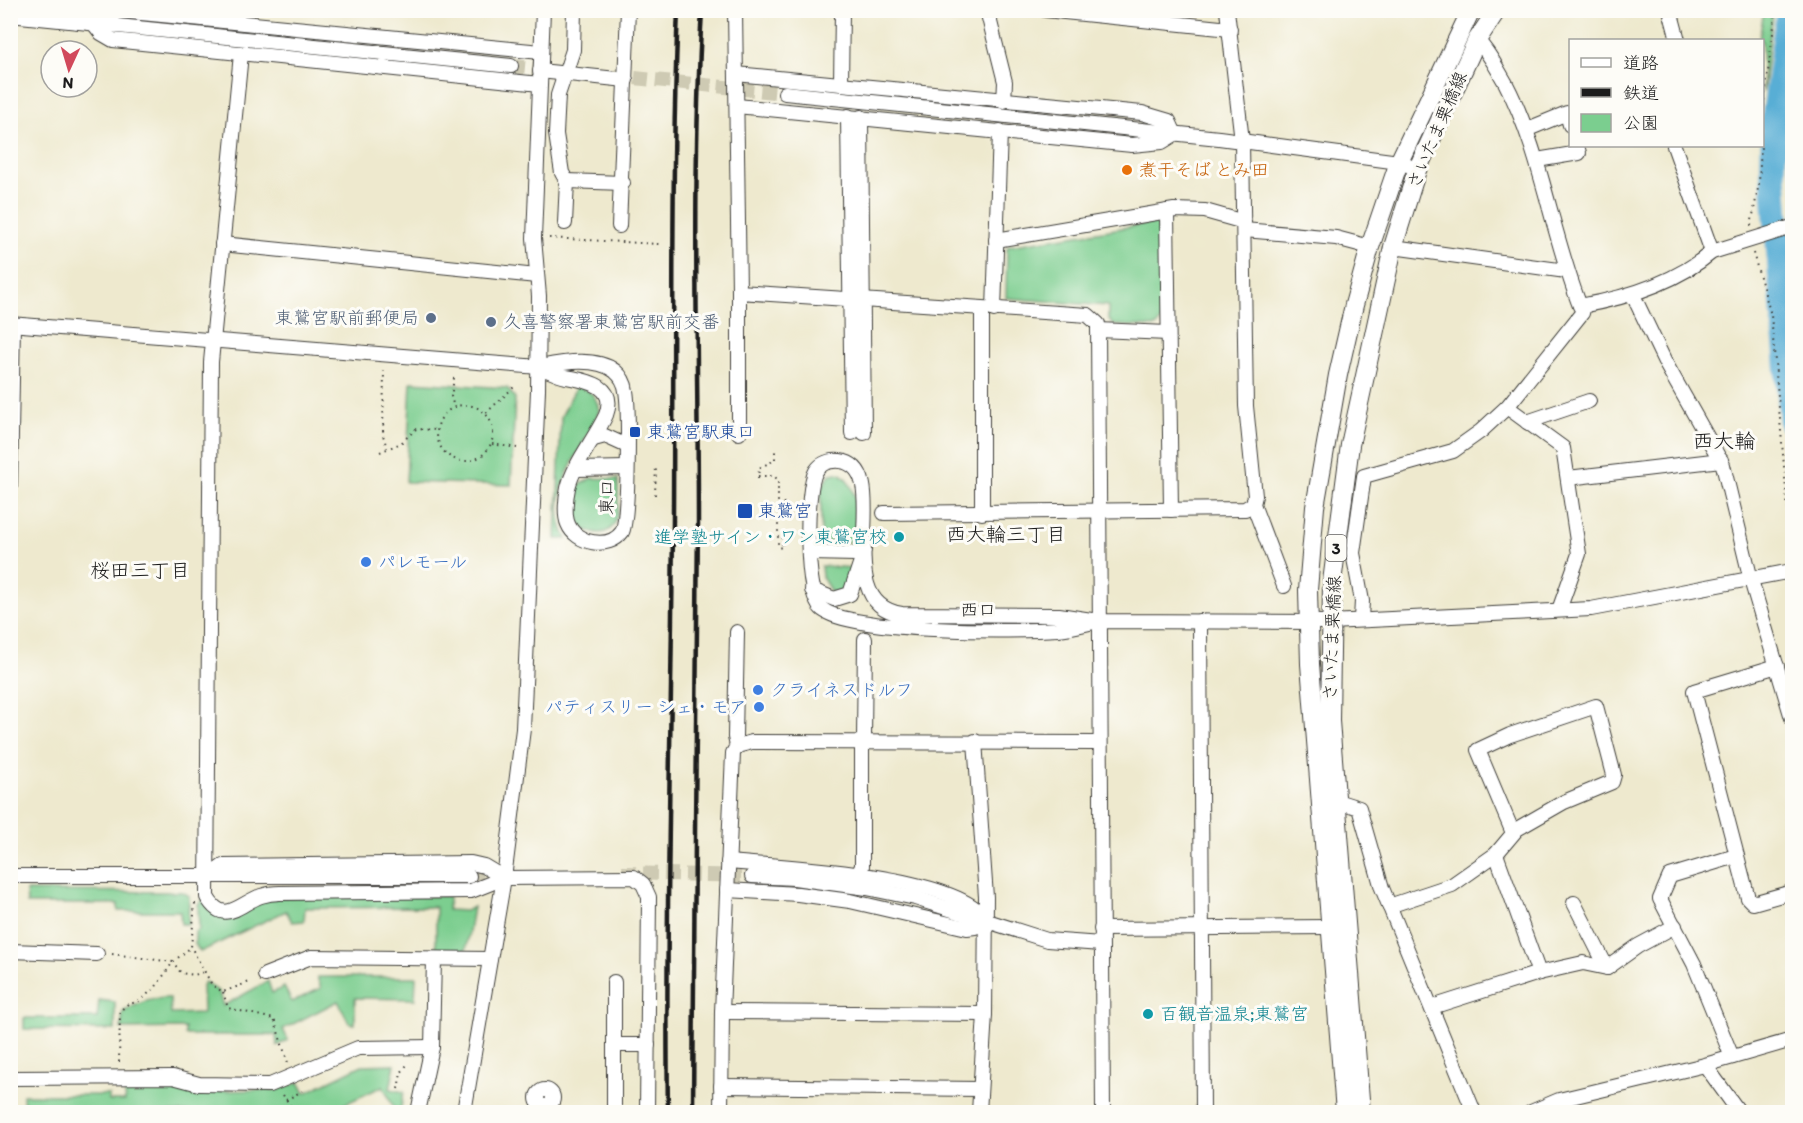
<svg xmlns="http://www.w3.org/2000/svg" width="1803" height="1123" viewBox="0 0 1803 1123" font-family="Itim,'Klee One',sans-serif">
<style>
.green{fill:#7bce8f;stroke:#4c7556;stroke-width:1.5}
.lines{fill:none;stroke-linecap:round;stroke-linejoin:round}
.river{stroke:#58aed5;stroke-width:26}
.minor-tunnel{stroke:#cecab3;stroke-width:14;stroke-dasharray:14 7;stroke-linecap:butt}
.minor-casing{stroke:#3c3b37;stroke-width:16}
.major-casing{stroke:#3c3b37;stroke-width:20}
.path{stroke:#3c3b37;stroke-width:2;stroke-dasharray:1.5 4.5;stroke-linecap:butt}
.minor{stroke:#fff;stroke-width:14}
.major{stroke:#fff;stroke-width:18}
.rail{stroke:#1c1c1c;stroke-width:4.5}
.food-dot{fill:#e8710a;stroke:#fdfcf7;stroke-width:2}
.service-dot{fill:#5c6f8a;stroke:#fdfcf7;stroke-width:2}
.transit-dot{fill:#1a4fb4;stroke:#fdfcf7;stroke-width:2}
.culture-dot{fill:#0f9aa8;stroke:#fdfcf7;stroke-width:2}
.shop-dot{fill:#3f7fe0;stroke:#fdfcf7;stroke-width:2}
.labels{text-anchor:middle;stroke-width:6;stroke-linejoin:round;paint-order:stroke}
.shield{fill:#fdfcf7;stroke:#605f5e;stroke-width:1.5}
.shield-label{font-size:16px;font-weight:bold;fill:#1c1c1c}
.street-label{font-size:18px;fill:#1c1c1c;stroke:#fdfcf7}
.food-label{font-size:18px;fill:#c56008;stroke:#fdfcf7;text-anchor:start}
.service-label{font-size:18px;fill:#4e5e75;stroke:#fdfcf7;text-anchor:end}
.transit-label{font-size:18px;fill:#164399;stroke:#fdfcf7;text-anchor:start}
.culture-label{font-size:18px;fill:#0d838f;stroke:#fdfcf7;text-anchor:end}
.shop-label{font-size:18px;fill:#366cbe;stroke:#fdfcf7;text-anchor:start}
.neighbourhood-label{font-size:20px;fill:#1c1c1c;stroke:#fdfcf7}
.quarter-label{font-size:21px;fill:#1c1c1c;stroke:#fdfcf7}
</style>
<rect width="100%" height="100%" fill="#fdfcf7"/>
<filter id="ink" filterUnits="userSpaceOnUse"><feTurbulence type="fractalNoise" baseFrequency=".0167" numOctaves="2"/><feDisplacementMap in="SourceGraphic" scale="12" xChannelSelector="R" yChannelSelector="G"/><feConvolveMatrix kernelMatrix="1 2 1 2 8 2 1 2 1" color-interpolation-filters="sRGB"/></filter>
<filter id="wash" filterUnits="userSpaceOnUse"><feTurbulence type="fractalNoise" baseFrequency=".008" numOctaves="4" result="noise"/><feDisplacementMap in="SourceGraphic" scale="24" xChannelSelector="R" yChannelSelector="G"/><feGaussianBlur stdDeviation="1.35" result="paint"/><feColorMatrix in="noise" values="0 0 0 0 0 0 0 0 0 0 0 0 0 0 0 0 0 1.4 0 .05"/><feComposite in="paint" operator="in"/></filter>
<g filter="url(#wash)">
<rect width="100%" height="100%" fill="#eee9ce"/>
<g class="green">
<path d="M1764 11H1773L1763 92 1762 40H1759Z"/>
<path d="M1160 222 1162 320 1156 327 1113 325 1108 319V306L1006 298 1007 249 1009 246Z"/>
<path d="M411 382 507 388 515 398 511 485 406 482Z"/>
<path d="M576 387C591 389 597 397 599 411 583 453 542 491 567 539H556L561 417Z"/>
<path d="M838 473C858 480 863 530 849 542L824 541 821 538V488L830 474Z"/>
<path d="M591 478 618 479C618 504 624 546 583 529L575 515 578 486Z"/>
<path d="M821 566 855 568 851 584 840 594 831 592 822 577Z"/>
<path d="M26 891 183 892 189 896 188 924H181L180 911H118V904H27Z"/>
<path d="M449 896 448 910 466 911 473 907 466 950H436V907L305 908 304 921 292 922 286 911 200 952 195 944V932L199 929 198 905 202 899 225 917 237 916 268 897Z"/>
<path d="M317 977H416L415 999 355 998V1024L349 1023 338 1001 283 1029 288 1040 277 1046 276 1035H185V1028L121 1029 123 1012C137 1003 153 997 170 998L171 1014 203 1013 202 985 205 982 219 992 223 1006 268 981 272 993 284 987 292 1002 321 988Z"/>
<path d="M99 1000 115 1002V1030L24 1029V1018H97Z"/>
<path d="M395 1064 390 1089 404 1092 400 1112H396L383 1086 328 1112H24L23 1095H109V1101H125V1084L174 1083 203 1091 277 1090 299 1082 305 1093 362 1065Z"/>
</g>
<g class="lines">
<path class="river" d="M1789 10 1774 122 1773 170 1792 423"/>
</g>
</g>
<g filter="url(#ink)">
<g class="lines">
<g class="minor-tunnel">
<path d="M511 66 553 70"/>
<path d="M614 76 785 93"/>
<path d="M622 873 752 876"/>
<path d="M469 876 504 875"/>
</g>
<g class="minor-casing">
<g id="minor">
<path d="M735 10 739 292 1088 315 1098 324 1103 1112"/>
<path d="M987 10 1005 82 1004 101"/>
<path d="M1045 10 1230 29"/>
<path d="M1227 10 1242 141 1246 406 1255 496 1253 504 1284 586"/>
<path d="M1670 10 1678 40"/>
<path d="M10 15 511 66"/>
<path d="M1477 40C1489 52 1496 67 1505 82 1542 153 1551 232 1580 306 1626 298 1675 283 1712 252L1792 227"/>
<path d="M241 54 211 362 207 897C224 927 240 903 261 896 267 894 274 893 280 893L471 891 504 878 634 877 643 884 649 897 647 1112"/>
<path d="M540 71 626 80"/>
<path d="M736 74 1142 113 1169 121 1175 134 1162 142 1132 145 737 106"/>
<path d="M540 84 113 40 101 33 94 24 105 15 121 11 541 52"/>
<path d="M841 84 842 10"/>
<path d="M785 93 1219 138 1399 162 1407 165"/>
<path d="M848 116 852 433"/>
<path d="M861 117 864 433"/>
<path d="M1528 129 1567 113 1570 125"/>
<path d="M1674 146 1712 252"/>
<path d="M1537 160 1579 153 1577 146"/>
<path d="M567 181 623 183"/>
<path d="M1167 211 1171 510"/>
<path d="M565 223 567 181 562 173 556 134 558 95 573 50 574 10"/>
<path d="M619 226 628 10"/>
<path d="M1244 230 1336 238 1370 247"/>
<path d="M996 240 1174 210 1205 211 1244 222"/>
<path d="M222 244 537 276"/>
<path d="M1393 247 1566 271"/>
<path d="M1633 295 1666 364 1723 465 1751 580 1792 718"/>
<path d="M982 309V513"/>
<path d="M994 310 1000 131"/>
<path d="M10 324 539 367C561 363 595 356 615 371 621 376 625 383 626 391 629 407 629 521 622 532 609 550 576 544 568 524 564 515 566 497 568 488 573 465 596 437 606 415 617 385 588 381 566 377 557 375 548 370 539 367"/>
<path d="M1098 330 1168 333"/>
<path d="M1507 407 1563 448 1579 554 1559 610"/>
<path d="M1527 422 1589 401"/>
<path d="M739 433V292"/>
<path d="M594 439 605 436 627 446"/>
<path d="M577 469 626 468"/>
<path d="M1568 478 1721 460"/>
<path d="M10 489 13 324"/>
<path d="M884 513 1245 509 1253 504"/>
<path d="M810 553 856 554 864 550"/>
<path d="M812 590 834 599 850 594 862 558"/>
<path d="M1361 619 1362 601 1353 553 1364 476 1453 451 1481 431 1507 407 1582 313 1584 305"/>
<path d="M1098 621C1085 624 1071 628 1058 629 1018 632 846 633 821 608 805 594 805 489 816 471 821 463 830 460 840 461 898 468 825 604 902 614L1059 615 1098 621 1330 622 1591 609 1792 571"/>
<path d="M1200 621 1203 1112"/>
<path d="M1777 666 1694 691 1748 898 1753 903 1792 892"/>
<path d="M864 741 865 639"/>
<path d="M975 741 986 897 985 1014 979 1112"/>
<path d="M737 746 735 737 737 632"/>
<path d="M1337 801 1359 808 1382 888 1474 1112"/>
<path d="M1496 854 1539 973"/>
<path d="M728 862C785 867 950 874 984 917"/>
<path d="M859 873 862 866V741"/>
<path d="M10 876H469"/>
<path d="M209 876 223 866 471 863 484 866 504 878"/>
<path d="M752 876 794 878 867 888 915 898 1047 940 1101 944"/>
<path d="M727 890 798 894 850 901 967 928 975 927 986 919"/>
<path d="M1574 903 1607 968"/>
<path d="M1389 906 1452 885 1496 854 1517 829 1564 802 1612 782 1614 775 1596 706 1510 735 1478 750 1513 833"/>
<path d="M1101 929 1331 927"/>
<path d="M10 951 97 954"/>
<path d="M265 975 311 957 490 959"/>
<path d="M614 982V1112"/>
<path d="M1432 1007 1539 973 1583 963 1607 968 1638 946 1675 926"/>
<path d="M722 1012 985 1014"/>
<path d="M614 1045H648"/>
<path d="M1732 1057 1694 964 1660 899 1670 876 1736 856"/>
<path d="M1705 1065 1739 1112"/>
<path d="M10 1078 173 1077 199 1084 270 1085 358 1048 432 1047"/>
<path d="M721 1086 980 1089"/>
<circle cx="545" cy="1098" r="8"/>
<path d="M418 1112 432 1047 434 959"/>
<path d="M464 1112 504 878 523 729 538 390 539 296 534 238 543 10"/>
<path d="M721 1112 722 1012 733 753 737 746 752 742 1099 743"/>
<path d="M1531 1112 1559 1100 1705 1065 1792 1040"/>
</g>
</g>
<g class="major-casing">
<g id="major">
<path d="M1345 1112 1310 664 1308 590 1315 507 1338 375 1354 305 1370 247 1399 162 1471 10"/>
<path d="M1361 1112 1330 721 1332 582 1350 445 1393 247 1417 170 1477 40 1497 10"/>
</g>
</g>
<g class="path">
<path d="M1792 93 1788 131 1792 180"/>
<path d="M1762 118 1776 10"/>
<path d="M1751 226 1759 183 1761 146"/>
<path d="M549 238 659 244"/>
<path d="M1753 253 1771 315 1792 559"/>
<path d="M384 370 383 435 387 448"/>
<path d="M454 378 451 397 454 407"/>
<circle cx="465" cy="433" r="28"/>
<path d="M486 413 515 386"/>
<path d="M492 444 517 448"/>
<path d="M380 452 401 443 416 429 437 430"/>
<path d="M758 476H774L778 480V547L782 548 783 533H793"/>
<path d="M758 479 759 468 775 460V451"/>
<path d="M655 495 656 465"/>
<path d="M783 503H788"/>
<path d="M195 903 191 947 212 985 223 992 252 981"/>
<path d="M112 954 173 962 181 973 194 975 205 972"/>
<path d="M223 992 228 1008 274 1019 288 1063"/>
<path d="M119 1062 120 1011 128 1004 138 1002 155 988 173 962 191 947"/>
<path d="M398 1089 401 1073 409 1062"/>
<path d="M283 1095 295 1112"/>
<path d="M286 1100 302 1091"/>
</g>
<use href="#minor" class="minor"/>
<use href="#major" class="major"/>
<g class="rail">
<path d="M668 1112C665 913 672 714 673 514 674 346 671 179 678 10"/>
<path d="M693 1112C693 915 697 717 698 520 698 350 692 180 702 10"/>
</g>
</g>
</g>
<circle class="food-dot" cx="1127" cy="170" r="6"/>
<g class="service-dot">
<circle cx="431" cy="318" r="6"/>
<circle cx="491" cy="322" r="6"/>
</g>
<g class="transit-dot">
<rect x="629" y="426" width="12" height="12" rx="3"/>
<rect x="737" y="503" width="16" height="16" rx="3"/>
</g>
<g class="culture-dot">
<circle cx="899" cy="537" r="6"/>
<circle cx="1148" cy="1014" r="6"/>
</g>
<g class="shop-dot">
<circle cx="366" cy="562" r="6"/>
<circle cx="758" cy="690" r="6"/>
<circle cx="759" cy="707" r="6"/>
</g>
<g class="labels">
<rect class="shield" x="1325.5" y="535" width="21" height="26" rx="4.5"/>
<g class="shield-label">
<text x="1336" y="554">3</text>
</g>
<g class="street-label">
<text transform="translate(1437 130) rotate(-67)" y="6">さいたま栗橋線</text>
<text transform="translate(607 497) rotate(-88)" y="6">東口</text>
<text transform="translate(978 610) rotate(1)" y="6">西口</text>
<text transform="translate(1332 638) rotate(-88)" y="6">さいたま栗橋線</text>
</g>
<g class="food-label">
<text x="1139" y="176">煮干そば とみ田</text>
</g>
<g class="service-label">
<text x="419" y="324">東鷲宮駅前郵便局</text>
<text x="503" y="328" text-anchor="start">久喜警察署東鷲宮駅前交番</text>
</g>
<g class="transit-label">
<text x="647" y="438">東鷲宮駅東口</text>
<text x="758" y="517">東鷲宮</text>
</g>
<g class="culture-label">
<text x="887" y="543">進学塾サイン・ワン東鷲宮校</text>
<text x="1160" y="1020" text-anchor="start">百観音温泉;東鷲宮</text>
</g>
<g class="shop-label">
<text x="378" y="568">パレモール</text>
<text x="770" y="696">クライネスドルフ</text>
<text x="747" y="713" text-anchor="end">パティスリー シェ・モア</text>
</g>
<g class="neighbourhood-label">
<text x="1006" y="541">西大輪三丁目</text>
<text x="140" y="577">桜田三丁目</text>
</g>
<g class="quarter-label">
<text x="1724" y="448">西大輪</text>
</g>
</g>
<rect width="1803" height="1123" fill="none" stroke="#fdfcf7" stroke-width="36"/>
<rect x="1569" y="39" width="195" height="108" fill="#fdfcf7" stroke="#a3a29f" stroke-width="1.5"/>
<rect x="1581" y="58" width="30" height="9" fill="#ffffff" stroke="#a3a29f" stroke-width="1.5"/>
<text x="1623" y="69" font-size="18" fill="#1c1c1c">道路</text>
<rect x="1581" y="88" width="30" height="9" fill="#1c1c1c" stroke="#a3a29f" stroke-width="1.5"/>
<text x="1623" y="99" font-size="18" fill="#1c1c1c">鉄道</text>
<rect x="1581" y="114" width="30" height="18" fill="#7bce8f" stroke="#a3a29f" stroke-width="1.5"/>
<text x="1623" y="129" font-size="18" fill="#1c1c1c">公園</text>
<g transform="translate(69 69) rotate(184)"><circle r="28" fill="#fdfcf7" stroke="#a3a29f" stroke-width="1.5"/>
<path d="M0-4.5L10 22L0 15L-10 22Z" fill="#d1495b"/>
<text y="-9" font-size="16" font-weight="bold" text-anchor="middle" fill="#1c1c1c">N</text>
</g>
</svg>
